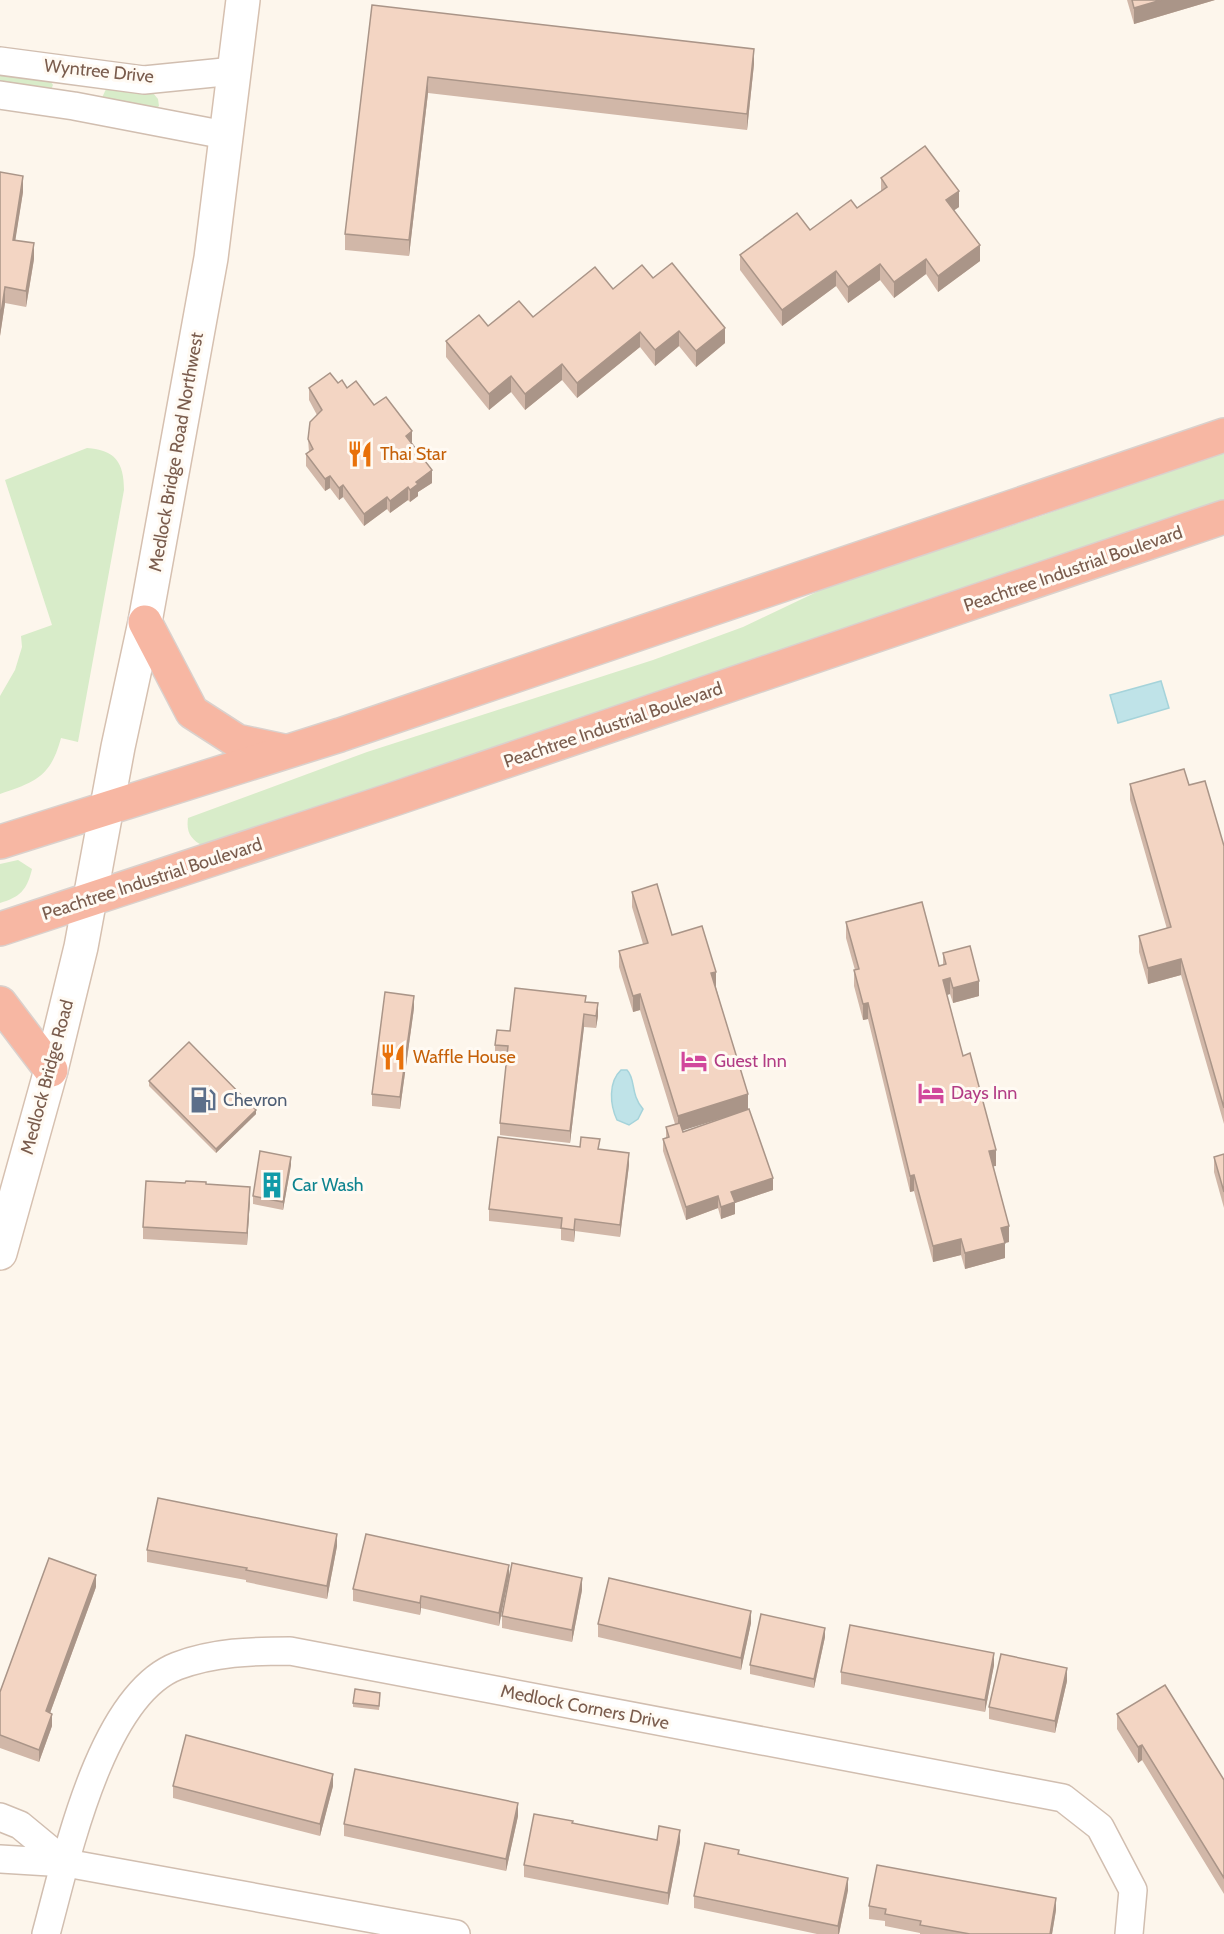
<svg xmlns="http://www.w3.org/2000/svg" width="1224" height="1934" viewBox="0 0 1224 1934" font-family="Cabin,sans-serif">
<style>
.green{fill:#d8ecc9}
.water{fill:#bfe3e8;stroke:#a5d3da;stroke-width:1.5}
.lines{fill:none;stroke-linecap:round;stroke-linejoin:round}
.street-casing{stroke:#d1beb0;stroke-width:30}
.secondary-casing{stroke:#d6c0b0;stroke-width:36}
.highway-casing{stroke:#dad1cd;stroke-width:36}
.street{stroke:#fff;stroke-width:27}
.secondary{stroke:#fff;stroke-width:33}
.highway{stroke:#f7b7a3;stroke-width:33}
.wall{fill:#d1b7a8;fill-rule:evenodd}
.shaded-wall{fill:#aa9588}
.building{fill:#f3d5c3;stroke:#aa9588;stroke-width:1.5}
.labels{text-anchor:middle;stroke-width:6;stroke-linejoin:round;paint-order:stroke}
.street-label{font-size:18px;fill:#7a5c4d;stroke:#fffaf3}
.food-label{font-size:18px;fill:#c56008;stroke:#fffaf3;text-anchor:start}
.hotel-label{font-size:18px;fill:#b23c85;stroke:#fffaf3;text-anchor:start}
.service-label{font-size:18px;fill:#4e5e75;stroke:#fffaf3;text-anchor:start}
.culture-label{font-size:18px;fill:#0d838f;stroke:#fffaf3;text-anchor:start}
</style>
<rect width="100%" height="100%" fill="#fdf6ec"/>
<g class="green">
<path d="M0 72 48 78 53 85 50 92 0 90Z"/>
<path d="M106 89 153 93 158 99 159 106 155 110 101 100Z"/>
<path d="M87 448C115 450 124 462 124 490L78 742 61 738C51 776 36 782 0 794V696L15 670 22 647 21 636 52 625 5 480Z"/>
<path d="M1224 451V504L203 846C191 839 186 833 188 818L367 752 653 660 743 627 825 588 1044 515Z"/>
<path d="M18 860 32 869C27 890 20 897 0 903V864Z"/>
</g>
<g class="water">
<path d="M1161 681 1169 708 1118 723 1110 695Z"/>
<path d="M621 1070H627C636 1079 630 1094 643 1109L638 1119 629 1125 617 1120C610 1105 608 1082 621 1070Z"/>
</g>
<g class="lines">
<g class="street-casing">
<g id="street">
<path d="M0 61 144 80 234 71"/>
<path d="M0 95 74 106 225 135"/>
<path d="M0 1817 20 1825 66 1863"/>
<path d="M0 1859 66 1863 456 1934"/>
<path d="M46 1934C66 1861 100 1696 177 1666 214 1652 252 1651 290 1651L1063 1798 1100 1827 1133 1890 1129 1934"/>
</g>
</g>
<g class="secondary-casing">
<path id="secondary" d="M0 1253 51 1070 81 947 118 747 145 622 211 258 243 0"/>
</g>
<g class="highway-casing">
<g id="highway">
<path d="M145 622 192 712 237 741 284 751"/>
<path d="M0 842 340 735 1224 435"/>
<path d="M0 929 391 800 1224 517"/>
<path d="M0 1003 51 1070"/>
</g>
</g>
<use href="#street" class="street"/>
<use href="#secondary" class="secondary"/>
<use href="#highway" class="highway"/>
</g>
<g class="wall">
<path d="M1127 0H1215L1134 24Z"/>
<path d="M372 5 754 64 747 130 428 93 409 256 345 250V234Z"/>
<path d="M0 172 23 192 15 240 34 259 26 307 5 303 0 336Z"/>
<path d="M881 178 959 207 954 210 980 261 938 292 926 274 894 298 880 280 848 303 836 286 782 326 740 270V255L810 230 857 208 881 191Z"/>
<path d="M653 278 725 343 696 367 679 346 655 366 640 347 577 398 562 380 525 410 511 392 489 410 446 357V341L488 326 533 317 613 289Z"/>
<path d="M338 383 347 388 374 405 412 443 432 483 418 492V496L410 502 408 500 390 513 387 509 364 526 343 497 339 500 330 488 325 491 306 466V454L309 452 308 439 317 415 309 400V388Z"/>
<path d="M1130 784 1189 785 1224 846V1124L1181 975 1148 984 1139 952V936L1167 929 1130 800Z"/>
<path d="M632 892 672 935 716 987 748 1110 773 1190 735 1203V1214L721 1219 718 1208 686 1220 663 1151V1139L666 1138V1127L675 1124 640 1010 633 1012 619 967V951L643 944 632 907ZM739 1113 683 1132 682 1130Z"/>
<path d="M846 922 939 966 943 965V953L979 996 953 1003 950 994 947 995 963 1056 996 1166H993L1009 1242 1005 1243V1258L965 1269 961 1255 933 1262 914 1191 910 1192 868 1019 863 1020 854 986V970H855L846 938Z"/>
<path d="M586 1002 598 1016 596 1028 584 1027 570 1143 500 1135V1123L507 1058 495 1057V1045L510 1031Z"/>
<path d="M414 1008 400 1109 372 1106V1094Z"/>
<path d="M149 1081 256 1114 216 1153 149 1086Z"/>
<path d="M600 1149 629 1165 620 1237 575 1231 574 1242 561 1240V1229L489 1221V1209Z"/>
<path d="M1224 1154V1208L1214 1172V1157Z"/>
<path d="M291 1165 283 1210 253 1204V1196Z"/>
<path d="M206 1184 250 1199 247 1245 143 1239V1227Z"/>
<path d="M337 1546 327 1599 246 1582V1580L147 1562V1550Z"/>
<path d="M509 1565 499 1626 421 1608 420 1615 353 1601V1589Z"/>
<path d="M96 1587 50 1713 52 1726 39 1762 0 1748V1692Z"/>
<path d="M582 1590 572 1642 502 1628V1616Z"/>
<path d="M751 1623 741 1670 598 1637V1624Z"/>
<path d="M825 1637 814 1688 750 1674V1665Z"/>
<path d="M994 1665 985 1712 841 1684V1672Z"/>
<path d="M1067 1681 1055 1733 989 1719V1707Z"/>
<path d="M380 1697 379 1710 353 1707V1703Z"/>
<path d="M1117 1714 1224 1780V1894L1142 1760 1138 1763 1117 1729Z"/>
<path d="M173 1786H333L320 1836 173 1798Z"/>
<path d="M518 1816 506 1871 344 1836V1824Z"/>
<path d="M573 1823 657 1840 680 1842 668 1905 524 1877V1865Z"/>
<path d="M739 1855 848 1890 839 1934H817L694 1908V1896Z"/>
<path d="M869 1906 1056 1910 1052 1934H920V1933L885 1926V1921L869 1919Z"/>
</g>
<g class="shaded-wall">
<path d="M1161 0H1215L1134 24V8Z"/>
<path d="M754 49V64L747 130V114Z"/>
<path d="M428 77V93L409 256V240Z"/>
<path d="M23 176V192L13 255V240Z"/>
<path d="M959 191V207L946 216V200Z"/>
<path d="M34 243V259L26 307V291Z"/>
<path d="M980 245V261L938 292V276Z"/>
<path d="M926 259V274L894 298V282Z"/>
<path d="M880 264V280L848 303V287Z"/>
<path d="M836 271V286L782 326V310Z"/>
<path d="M5 287V303L0 336V320Z"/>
<path d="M725 328V343L696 367V351Z"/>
<path d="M679 331V346L655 366V350Z"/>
<path d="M640 332V347L577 398V383Z"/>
<path d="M562 364V380L525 410V394Z"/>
<path d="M511 376V392L489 410V394Z"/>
<path d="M412 431V443L406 436Z"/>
<path d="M432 470V483L418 492V496L410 502V490L416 482Z"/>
<path d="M330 476V488L325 491V479Z"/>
<path d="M343 485V497L339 500V488Z"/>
<path d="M408 487V500L390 513V501Z"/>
<path d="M387 497V509L364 526V514Z"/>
<path d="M1181 959V975L1148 984V968Z"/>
<path d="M716 972V987L711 989V973Z"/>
<path d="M950 978V994L943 996V980Z"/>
<path d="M979 981V996L953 1003V988Z"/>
<path d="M640 994V1010L633 1012V996Z"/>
<path d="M414 996V1008L400 1109V1097Z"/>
<path d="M598 1003V1016L596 1028V1016Z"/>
<path d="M868 1003V1019L863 1020V1004Z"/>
<path d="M584 1014V1027L570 1143V1131Z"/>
<path d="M748 1094V1110L678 1132V1116Z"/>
<path d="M256 1110V1114L216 1153V1149Z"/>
<path d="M996 1150V1166L989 1167V1151Z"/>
<path d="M629 1153V1165L620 1237V1225Z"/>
<path d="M291 1157V1165L283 1210V1202Z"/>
<path d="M914 1175V1191L910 1192V1176Z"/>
<path d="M773 1178V1190L735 1203V1214L721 1219V1207L731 1192Z"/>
<path d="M250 1187V1199L247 1245V1233Z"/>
<path d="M718 1196V1208L686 1220V1207Z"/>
<path d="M575 1219V1231L574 1242V1230Z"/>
<path d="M1009 1226V1242L1005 1243V1258L965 1269V1253L1001 1228Z"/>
<path d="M961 1239V1255L933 1262V1246Z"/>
<path d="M337 1534V1546L327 1599V1586Z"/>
<path d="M509 1565V1577L499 1626V1613Z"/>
<path d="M96 1575V1587L46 1724V1711Z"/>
<path d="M582 1578V1590L572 1642V1630Z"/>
<path d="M421 1596V1608L420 1615V1603Z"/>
<path d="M751 1611V1623L741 1670V1658Z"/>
<path d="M825 1628V1637L814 1688V1679Z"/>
<path d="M994 1653V1665L985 1712V1700Z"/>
<path d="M1067 1668V1681L1055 1733V1721Z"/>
<path d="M52 1714V1726L39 1762V1750Z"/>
<path d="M1142 1745V1760L1138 1763V1747Z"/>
<path d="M333 1774V1786L320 1836V1824Z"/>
<path d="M518 1803V1816L506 1871V1859Z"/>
<path d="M680 1830V1842L668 1905V1893Z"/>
<path d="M848 1878V1890L839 1934H838V1926Z"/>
<path d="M1056 1898V1910L1052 1934H1050Z"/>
</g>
<g class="building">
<path d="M1132 0H1161L1134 8Z"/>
<path d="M372 5 754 49 747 114 428 77 409 240 345 234Z"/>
<path d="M925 146 959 191 946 200 980 245 938 276 926 259 894 282 880 264 848 287 836 271 782 310 740 255 797 213 810 230 851 200 857 208 887 187 881 178Z"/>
<path d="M0 172 23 176 13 240 34 243 26 291 5 287 0 320Z"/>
<path d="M672 263 725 328 696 351 679 331 655 350 640 332 577 383 562 364 525 394 511 376 489 394 446 341 479 315 488 326 519 301 533 317 595 267 613 289 642 265 653 278Z"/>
<path d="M330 373 338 383 342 380 347 388 356 381 374 405 386 397 412 431 406 436 432 470 416 482 418 484 410 490 408 487 390 501 387 497 364 514 343 485 339 488 330 476 325 479 306 454 313 449 308 439 310 422 322 410 309 388Z"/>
<path d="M1184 769 1189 785 1205 781 1224 846V1108L1181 959 1148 968 1139 936 1171 927 1130 784Z"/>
<path d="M657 884 672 935 702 926 716 972 711 973 748 1094 678 1116 640 994 633 996 619 951 648 943 632 892Z"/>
<path d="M922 902 939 966 946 964 943 953 970 946 979 981 953 988 950 978 943 980 963 1056 970 1053 996 1150 989 1151 1009 1226 1001 1228 1005 1243 965 1253 961 1239 933 1246 914 1175 910 1176 868 1003 863 1004 854 970 859 969 846 922Z"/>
<path d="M515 988 586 996 585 1002 598 1003 596 1016 584 1014 570 1131 500 1123 508 1046 495 1045 497 1030 510 1031Z"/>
<path d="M385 992 414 996 400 1097 372 1094Z"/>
<path d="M189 1042 256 1110 216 1149 149 1081Z"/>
<path d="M749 1109 773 1178 731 1192 735 1202 721 1207 718 1196 686 1207 663 1139 669 1137 666 1127 680 1123 683 1132Z"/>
<path d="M498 1137 580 1147 581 1137 600 1139 598 1149 629 1153 620 1225 575 1219 574 1230 561 1228 562 1218 489 1209Z"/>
<path d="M260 1151 291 1157 283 1202 253 1196Z"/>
<path d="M1224 1154V1192L1214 1157Z"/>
<path d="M146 1181 185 1183 186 1181 206 1182V1184L250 1187 247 1233 143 1227Z"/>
<path d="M158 1498 337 1534 327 1586 246 1570 247 1568 147 1550Z"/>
<path d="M366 1534 509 1565 499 1613 421 1596 420 1603 353 1589Z"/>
<path d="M49 1558 96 1575 46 1711 52 1714 39 1750 0 1735V1692Z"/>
<path d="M512 1563 582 1578 572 1630 502 1616Z"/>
<path d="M609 1578 751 1611 741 1658 598 1624Z"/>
<path d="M761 1614 825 1628 814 1679 750 1665Z"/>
<path d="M850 1625 994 1653 985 1700 841 1672Z"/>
<path d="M1001 1654 1067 1668 1055 1721 989 1707Z"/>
<path d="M1165 1685 1224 1780V1878L1142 1745 1138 1747 1117 1714Z"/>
<path d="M355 1689 380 1693 379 1706 353 1703Z"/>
<path d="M186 1735 333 1774 320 1824 173 1786Z"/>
<path d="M355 1769 518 1803 506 1859 344 1824Z"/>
<path d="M534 1814 573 1821 572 1823 657 1840 659 1826 680 1830 668 1893 524 1865Z"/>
<path d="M705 1843 739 1850 738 1854 848 1878 838 1926 694 1896Z"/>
<path d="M877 1865 1056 1898 1050 1934H970L920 1925 921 1921 885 1914 886 1909 869 1906Z"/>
</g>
<defs>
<g id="restaurant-bare" transform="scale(2.07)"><path d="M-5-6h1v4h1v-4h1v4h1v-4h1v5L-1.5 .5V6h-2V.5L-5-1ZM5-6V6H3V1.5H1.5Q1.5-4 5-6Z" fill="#e8710a" stroke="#fffaf3" stroke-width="2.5" paint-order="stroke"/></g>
<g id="hotel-bare" transform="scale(2.07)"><path d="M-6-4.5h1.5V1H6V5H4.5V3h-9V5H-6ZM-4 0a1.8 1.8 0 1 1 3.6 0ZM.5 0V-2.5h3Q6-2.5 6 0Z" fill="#d1479c" stroke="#fffaf3" stroke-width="2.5" paint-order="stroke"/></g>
<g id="fuel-bare" transform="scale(2.07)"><path d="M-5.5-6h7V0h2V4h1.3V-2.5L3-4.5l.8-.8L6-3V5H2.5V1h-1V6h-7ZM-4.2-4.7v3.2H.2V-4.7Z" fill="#5c6f8a" stroke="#fffaf3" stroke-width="2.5" paint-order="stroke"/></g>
<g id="building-bare" transform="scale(2.07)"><path d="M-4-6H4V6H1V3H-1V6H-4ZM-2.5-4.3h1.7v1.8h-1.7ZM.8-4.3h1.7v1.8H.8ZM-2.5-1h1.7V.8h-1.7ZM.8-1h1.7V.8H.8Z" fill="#0f9aa8" stroke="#fffaf3" stroke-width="2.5" paint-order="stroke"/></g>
</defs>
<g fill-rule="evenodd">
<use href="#restaurant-bare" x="360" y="454"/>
<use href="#restaurant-bare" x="393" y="1057"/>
<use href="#hotel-bare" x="694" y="1061"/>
<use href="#hotel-bare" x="931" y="1093"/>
<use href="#fuel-bare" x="203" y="1100"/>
<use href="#building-bare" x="272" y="1185"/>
</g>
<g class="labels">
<g class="street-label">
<text transform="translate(99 71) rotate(6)" y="6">Wyntree Drive</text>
<text transform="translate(176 452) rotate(-80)" y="6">Medlock Bridge Road Northwest</text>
<text transform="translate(1073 569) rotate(-19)" y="6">Peachtree Industrial Boulevard</text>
<text transform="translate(613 725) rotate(-19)" y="6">Peachtree Industrial Boulevard</text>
<text transform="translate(152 879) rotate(-18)" y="6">Peachtree Industrial Boulevard</text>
<text transform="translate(47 1077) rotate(-75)" y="6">Medlock Bridge Road</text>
<text transform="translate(585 1707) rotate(11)" y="6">Medlock Corners Drive</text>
</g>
<g class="food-label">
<text x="380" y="460">Thai Star</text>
<text x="413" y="1063">Waffle House</text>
</g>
<g class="hotel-label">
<text x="714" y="1067">Guest Inn</text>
<text x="951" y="1099">Days Inn</text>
</g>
<g class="service-label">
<text x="223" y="1106">Chevron</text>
</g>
<g class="culture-label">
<text x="292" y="1191">Car Wash</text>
</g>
</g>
</svg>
